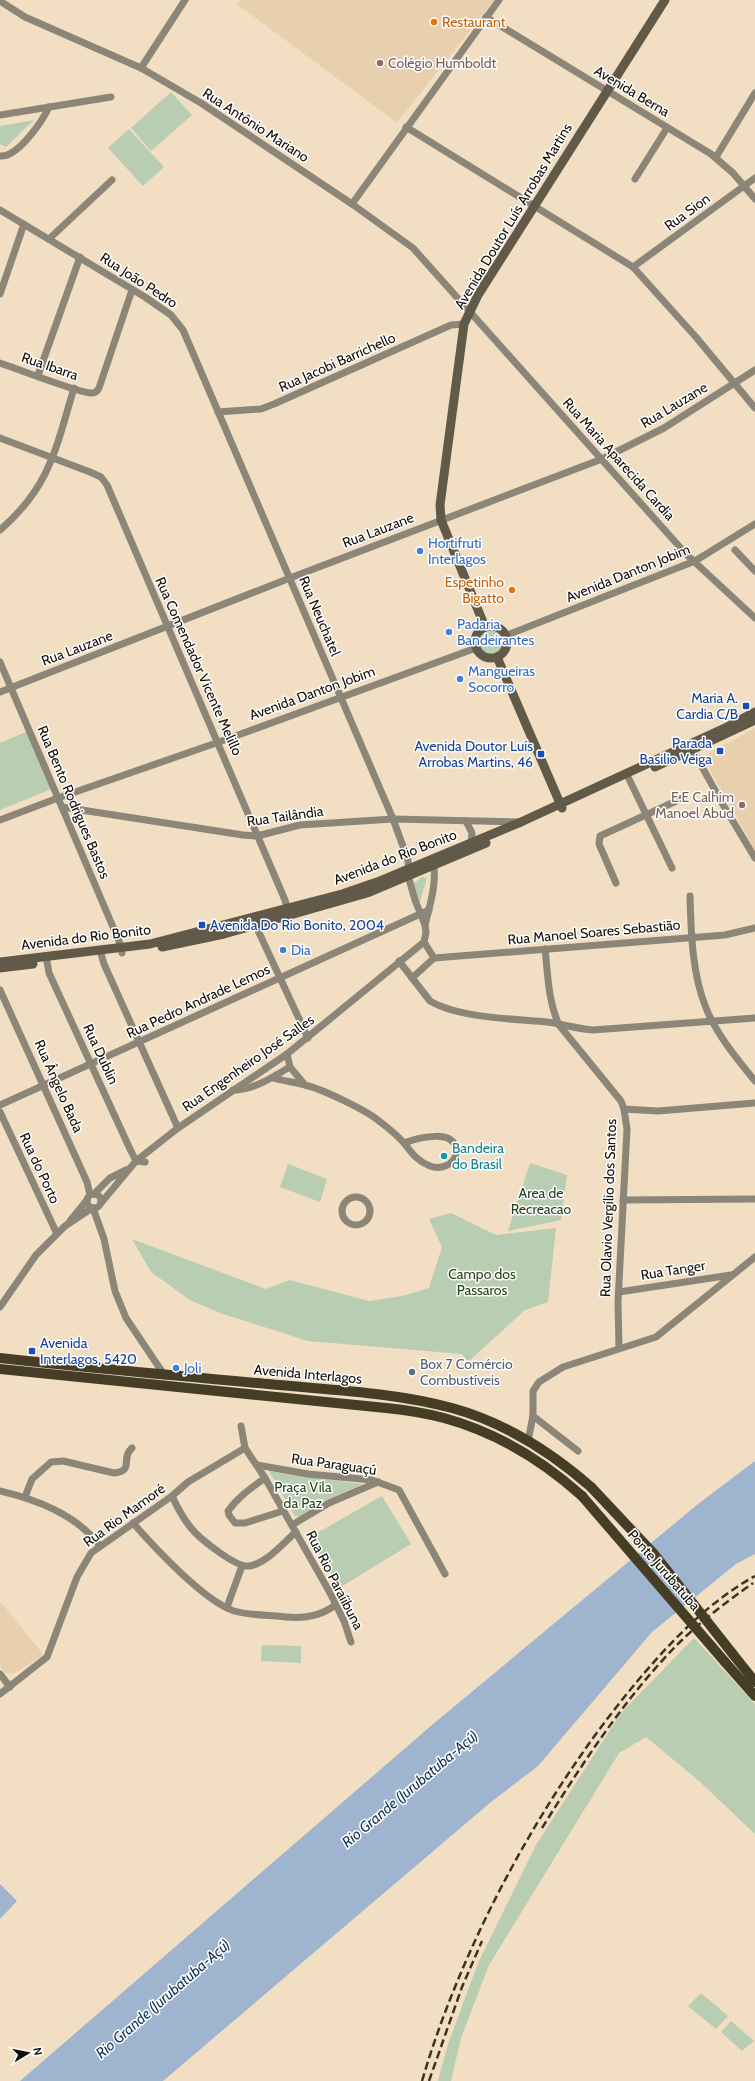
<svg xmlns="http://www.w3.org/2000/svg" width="755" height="2081" viewBox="0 0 755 2081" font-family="Cabin,sans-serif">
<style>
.built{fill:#e8d0af}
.green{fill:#b9cdb2}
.water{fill:#9eb4cf}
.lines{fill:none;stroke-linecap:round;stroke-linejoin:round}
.street{stroke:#8b8678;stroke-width:7}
.secondary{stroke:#625a48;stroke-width:9}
.primary{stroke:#463d26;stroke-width:10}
.rail{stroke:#3b3225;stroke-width:2.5;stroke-dasharray:8 4;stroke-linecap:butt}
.primary-bridge{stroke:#463d26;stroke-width:10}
.food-dot{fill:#e8710a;stroke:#fff;stroke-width:1.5}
.education-dot{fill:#8d6e63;stroke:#fff;stroke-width:1.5}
.shop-dot{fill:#3f7fe0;stroke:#fff;stroke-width:1.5}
.transit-dot{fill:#1a4fb4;stroke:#fff;stroke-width:1.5}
.culture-dot{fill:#0f9aa8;stroke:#fff;stroke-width:1.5}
.service-dot{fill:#5c6f8a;stroke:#fff;stroke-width:1.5}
.labels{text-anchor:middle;stroke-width:3;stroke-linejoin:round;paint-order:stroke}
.food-label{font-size:14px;fill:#c56008;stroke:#fff;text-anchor:start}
.education-label{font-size:14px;fill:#785e54;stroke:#fff;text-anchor:start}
.street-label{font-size:14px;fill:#150e05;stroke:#fff}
.shop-label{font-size:14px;fill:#366cbe;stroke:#fff;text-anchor:start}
.transit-label{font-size:14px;fill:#164399;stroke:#fff;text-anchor:end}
.culture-label{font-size:14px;fill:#0d838f;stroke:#fff;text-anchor:start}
.park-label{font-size:14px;fill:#26441b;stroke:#fff}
.service-label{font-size:14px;fill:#4e5e75;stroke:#fff;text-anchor:start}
.water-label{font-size:15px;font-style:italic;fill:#133458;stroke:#fff}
</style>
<rect width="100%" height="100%" fill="#f2dec2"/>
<g class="built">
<path d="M240 0H494L397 123 237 4Z"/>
<path d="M755 728V850L705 761 707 754Z"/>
<path d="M0 1601 42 1653V1656L13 1674 5 1673 0 1665Z"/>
</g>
<g class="green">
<path d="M171 92 192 115 151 151 131 128Z"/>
<path d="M34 120 6 147 0 144V126Z"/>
<path d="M129 129 164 167 143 186 108 148Z"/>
<circle cx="491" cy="642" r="12"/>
<path d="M28 731 51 785 49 790 0 810V743Z"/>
<path d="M422 877 427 878 419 905 413 884Z"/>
<path d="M530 1163 567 1175 561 1220 508 1231Z"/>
<path d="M288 1164 327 1179 320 1202 280 1187Z"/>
<path d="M451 1213 496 1235 556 1228 548 1302 525 1310 468 1362 462 1354 308 1341 220 1313 190 1300 151 1272 132 1239 266 1289 290 1280 369 1301 402 1296 429 1288 442 1247 429 1219Z"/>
<path d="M269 1471 308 1477 363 1484 328 1499 301 1517 295 1516Z"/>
<path d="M382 1496 411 1544 339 1588 310 1537Z"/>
<path d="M694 1638 755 1704V1834L699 1781 646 1737 619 1753 489 1965 461 2038 451 2081H438L448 2044 478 1963 536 1845 621 1713Z"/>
<path d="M262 1645 301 1646V1663L261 1661Z"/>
<path d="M701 1993 728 2016 716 2029 688 2006Z"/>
<path d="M731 2021 754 2041 742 2051 721 2032Z"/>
</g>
<g class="water">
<path d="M755 1461V1554L736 1564 652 1632 538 1766 491 1802 163 2081H20L432 1725 698 1504Z"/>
<path d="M0 1884 17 1901 0 1919Z"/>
</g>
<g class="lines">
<g class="street">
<path d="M0 1 25 17 141 68 201 103 352 204 413 248 686 554 755 618"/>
<path d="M486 17 711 154 733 173 755 199"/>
<path d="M141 68 185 0"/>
<path d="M0 115 111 97"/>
<path d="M406 127 633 267 695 336 755 408"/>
<path d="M0 156C17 158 42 122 49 107"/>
<path d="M716 157 755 93"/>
<path d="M635 179 667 128"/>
<path d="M352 204 499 0"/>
<path d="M0 210 145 297 171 315 183 330 393 819 408 860 409 879 415 900 425 925 426 933 424 942 287 1054 178 1128 136 1161 101 1203"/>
<path d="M49 239 112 180"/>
<path d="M633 267 755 178"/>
<path d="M0 294 24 224"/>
<path d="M0 363C16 368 81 394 92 393 96 393 98 390 99 388L132 290"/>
<path d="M38 375 80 257"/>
<path d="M218 412 261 409 274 404 451 325 464 324"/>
<path d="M0 438 90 472 101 477 107 485 285 900 288 912"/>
<path d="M0 530C50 487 56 448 74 388"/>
<path d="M735 550 755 571"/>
<path d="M505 636 695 561 755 524"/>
<path d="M0 662 119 941 122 953"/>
<path d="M0 692 290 578 602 459 664 428 755 370"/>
<path d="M690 745 722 803 755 858"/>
<path d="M629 779 672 868"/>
<path d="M62 807 243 835 257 836 300 825 393 819 521 822"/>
<path d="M0 820 58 798 219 742 476 648"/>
<path d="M466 821 472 833 471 846"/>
<path d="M616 883 599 844 600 836 685 797"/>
<path d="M690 896C691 932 692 974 706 1008 717 1035 737 1059 755 1081"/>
<path d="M254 922 308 1038"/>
<path d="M425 925C430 905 436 886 434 866"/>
<path d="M424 942 434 958"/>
<path d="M545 949C548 975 548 1001 559 1025L621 1101 624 1109 627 1129 618 1302 619 1348"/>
<path d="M100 950 104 964 178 1128"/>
<path d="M46 956 49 973 130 1149 136 1161 145 1162"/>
<path d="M399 961 430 1001C458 1018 515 1019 547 1022 563 1024 577 1029 593 1030L755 1018"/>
<path d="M412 978 434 958 725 935 755 928"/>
<path d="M0 990 87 1182 90 1195"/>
<path d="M287 1054 290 1067 305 1085"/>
<path d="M273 1078C283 1081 295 1082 305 1085 322 1089 366 1110 379 1121 387 1127 397 1135 404 1143 412 1153 417 1161 430 1166 440 1170 455 1165 456 1153 458 1127 417 1138 404 1143"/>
<path d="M233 1090C255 1090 272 1077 290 1067"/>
<path d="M0 1105 429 910"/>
<path d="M624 1109 658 1111 755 1103"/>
<path d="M0 1112 57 1234"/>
<circle cx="94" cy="1201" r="7"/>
<path d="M94 1194 110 1178 126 1170"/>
<circle cx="356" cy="1211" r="14"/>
<path d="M623 1200 755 1199"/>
<path d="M93 1208 104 1239 115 1291 126 1318 165 1376"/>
<path d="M70 1221 87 1200"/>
<path d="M619 1292 731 1275"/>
<path d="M0 1307 36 1255 65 1226 92 1208"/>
<path d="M533 1416 578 1451"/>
<path d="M241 1426 245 1448 265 1478 329 1591 344 1621 351 1642"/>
<path d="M528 1441 533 1416V1391L539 1382 563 1367 656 1337 755 1257"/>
<path d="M257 1465 308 1474 372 1480 399 1490 445 1574"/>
<path d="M265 1478C251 1488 238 1497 228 1511L229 1515 235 1523H245L283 1511"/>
<path d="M0 1491C37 1500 76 1514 100 1546"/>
<path d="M172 1496C177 1507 183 1518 191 1528 199 1538 236 1568 249 1566 266 1564 283 1543 296 1532"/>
<path d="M25 1497 32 1479 51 1462 63 1461 114 1473C135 1471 120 1458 132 1448"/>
<path d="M133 1523C154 1547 204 1601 234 1611 248 1615 263 1615 277 1616 297 1619 319 1618 335 1605"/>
<path d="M292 1525 329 1503 378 1482"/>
<path d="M227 1607 242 1566"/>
<path d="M0 1674 10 1687"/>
<path d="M0 1694 47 1657 77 1577 91 1553 172 1496 188 1482 245 1448"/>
</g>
<g class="secondary">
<circle cx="491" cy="642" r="16"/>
<path d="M485 627 441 520 440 505 464 324 478 295 665 0"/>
<path d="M497 657 562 808"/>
<path d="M655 767 755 720"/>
<path d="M162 947 224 934 367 893 486 843"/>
<path d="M0 962 150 944 342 894 380 881 521 822 727 727 755 712"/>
<path d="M0 968 33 964"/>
</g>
<g class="primary">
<path d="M0 1358C89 1368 179 1376 268 1384 329 1390 393 1392 452 1408 503 1422 551 1452 591 1487"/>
<path d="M0 1369 386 1408C406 1410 425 1413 444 1418 495 1432 543 1461 582 1496"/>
<path d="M732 1653 755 1682"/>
<path d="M725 1662 755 1696"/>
</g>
<g class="rail">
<path d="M542 1828C580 1767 623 1701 673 1649 697 1624 725 1603 753 1583"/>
<path d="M422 2081C463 1941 546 1789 640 1678 673 1639 710 1601 755 1576"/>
<path d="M429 2081 462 1987 482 1941"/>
</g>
<g class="primary-bridge">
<path d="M591 1487 654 1554 732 1653"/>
<path d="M582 1496 725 1662"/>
</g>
</g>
<g class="food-dot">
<circle cx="434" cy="22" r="4"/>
<circle cx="512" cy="590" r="4"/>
</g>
<g class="education-dot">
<circle cx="380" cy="63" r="4"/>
<circle cx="742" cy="805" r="4"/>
</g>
<g class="shop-dot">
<circle cx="420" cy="551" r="4"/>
<circle cx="449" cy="632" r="4"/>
<circle cx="460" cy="679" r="4"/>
<circle cx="283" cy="950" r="4"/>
<circle cx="176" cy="1368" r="4"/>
</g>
<g class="transit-dot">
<rect x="742" y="702" width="8" height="8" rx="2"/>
<rect x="716" y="747" width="8" height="8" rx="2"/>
<rect x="537" y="750" width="8" height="8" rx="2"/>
<rect x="198" y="921" width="8" height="8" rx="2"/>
<rect x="28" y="1347" width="8" height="8" rx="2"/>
</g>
<circle class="culture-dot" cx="444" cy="1156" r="4"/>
<circle class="service-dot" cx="412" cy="1372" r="4"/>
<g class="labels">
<g class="food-label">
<text x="442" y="27">Restaurant</text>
<text x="504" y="587" text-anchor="end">Espetinho<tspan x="504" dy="16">Bigatto</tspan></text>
</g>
<g class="education-label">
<text x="388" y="68">Colégio Humboldt</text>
<text x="734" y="802" text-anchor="end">E.E Calhim<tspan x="734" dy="16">Manoel Abud</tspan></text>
</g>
<g class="street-label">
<text transform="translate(632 91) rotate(31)" y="5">Avenida Berna</text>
<text transform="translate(256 125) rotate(33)" y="5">Rua Antônio Mariano</text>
<text transform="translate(687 212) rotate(-36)" y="5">Rua Sion</text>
<text transform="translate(513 216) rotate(-59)" y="5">Avenida Doutor Luís Arrobas Martins</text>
<text transform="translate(139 280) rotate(33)" y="5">Rua João Pedro</text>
<text transform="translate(337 362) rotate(-24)" y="5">Rua Jacobi Barrichello</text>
<text transform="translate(50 366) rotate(19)" y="5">Rua Ibarra</text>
<text transform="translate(674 405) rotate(-31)" y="5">Rua Lauzane</text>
<text transform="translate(619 459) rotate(48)" y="5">Rua Maria Aparecida Cardia</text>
<text transform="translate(378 530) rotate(-21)" y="5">Rua Lauzane</text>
<text transform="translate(628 573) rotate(-22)" y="5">Avenida Danton Jobim</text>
<text transform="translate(320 616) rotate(67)" y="5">Rua Neuchatel</text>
<text transform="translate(77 648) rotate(-21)" y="5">Rua Lauzane</text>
<text transform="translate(199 666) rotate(66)" y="5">Rua Comendador Vicente Melillo</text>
<text transform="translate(312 693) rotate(-20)" y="5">Avenida Danton Jobim</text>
<text transform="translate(74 802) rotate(67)" y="5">Rua Bento Rodrigues Bastos</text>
<text transform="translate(285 816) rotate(-8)" y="5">Rua Tailândia</text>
<text transform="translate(395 857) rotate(-21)" y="5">Avenida do Rio Bonito</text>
<text transform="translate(594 932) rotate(-5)" y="5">Rua Manoel Soares Sebastião</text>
<text transform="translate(86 937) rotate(-7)" y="5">Avenida do Rio Bonito</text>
<text transform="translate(198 1001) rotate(-25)" y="5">Rua Pedro Andrade Lemos</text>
<text transform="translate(101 1054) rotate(65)" y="5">Rua Dublin</text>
<text transform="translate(248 1063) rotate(-35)" y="5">Rua Engenheiro José Salles</text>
<text transform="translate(59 1086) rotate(66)" y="5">Rua Ângelo Bada</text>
<text transform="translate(40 1168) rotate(65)" y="5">Rua do Porto</text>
<text transform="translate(608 1208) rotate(-88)" y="5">Rua Olavio Vergílio dos Santos</text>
<text transform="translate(673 1270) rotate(-9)" y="5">Rua Tanger</text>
<text transform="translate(308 1374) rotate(5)" y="5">Avenida Interlagos</text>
<text transform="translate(334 1464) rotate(8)" y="5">Rua Paraguaçú</text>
<text transform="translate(124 1515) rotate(-36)" y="5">Rua Rio Mamoré</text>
<text transform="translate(664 1570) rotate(49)" y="5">Ponte Jurubatuba</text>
<text transform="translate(335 1580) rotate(63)" y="5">Rua Rio Paraíibuna</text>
</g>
<g class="shop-label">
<text x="428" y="548">Hortifruti<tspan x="428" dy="16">Interlagos</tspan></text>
<text x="457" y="629">Padaria<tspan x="457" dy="16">Bandeirantes</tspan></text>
<text x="468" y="676">Mangueiras<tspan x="468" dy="16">Socorro</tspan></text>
<text x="291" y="955">Dia</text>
<text x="184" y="1373">Joli</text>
</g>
<g class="transit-label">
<text x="738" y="703">Maria A.<tspan x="738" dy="16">Cardia C/B</tspan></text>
<text x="712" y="748">Parada<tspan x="712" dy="16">Basilio Veiga</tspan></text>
<text x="533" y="751">Avenida Doutor Luís<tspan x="533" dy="16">Arrobas Martins, 46</tspan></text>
<text x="210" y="930" text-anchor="start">Avenida Do Rio Bonito, 2004</text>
<text x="40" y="1348" text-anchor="start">Avenida<tspan x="40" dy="16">Interlagos, 5420</tspan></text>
</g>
<g class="culture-label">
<text x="452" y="1153">Bandeira<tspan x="452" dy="16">do Brasil</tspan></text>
</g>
<g class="park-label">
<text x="541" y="1198">Area de<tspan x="541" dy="16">Recreacao</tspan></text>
<text x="482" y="1279">Campo dos<tspan x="482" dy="16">Passaros</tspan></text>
<text x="303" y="1492">Praça Vila<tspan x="303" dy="16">da Paz</tspan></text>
</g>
<g class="service-label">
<text x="420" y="1369">Box 7 Comércio<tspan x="420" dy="16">Combustíveis</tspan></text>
</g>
<g class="water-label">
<text transform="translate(410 1789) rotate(-40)" y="5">Rio Grande (Jurubatuba-Açú)</text>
<text transform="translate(163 1999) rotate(-41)" y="5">Rio Grande (Jurubatuba-Açú)</text>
</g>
</g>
<g transform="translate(28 2053) rotate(80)" stroke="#ffffff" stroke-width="3" paint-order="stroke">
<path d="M0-3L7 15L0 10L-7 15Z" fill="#150e05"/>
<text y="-6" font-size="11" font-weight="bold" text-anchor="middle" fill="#150e05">N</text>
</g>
</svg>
